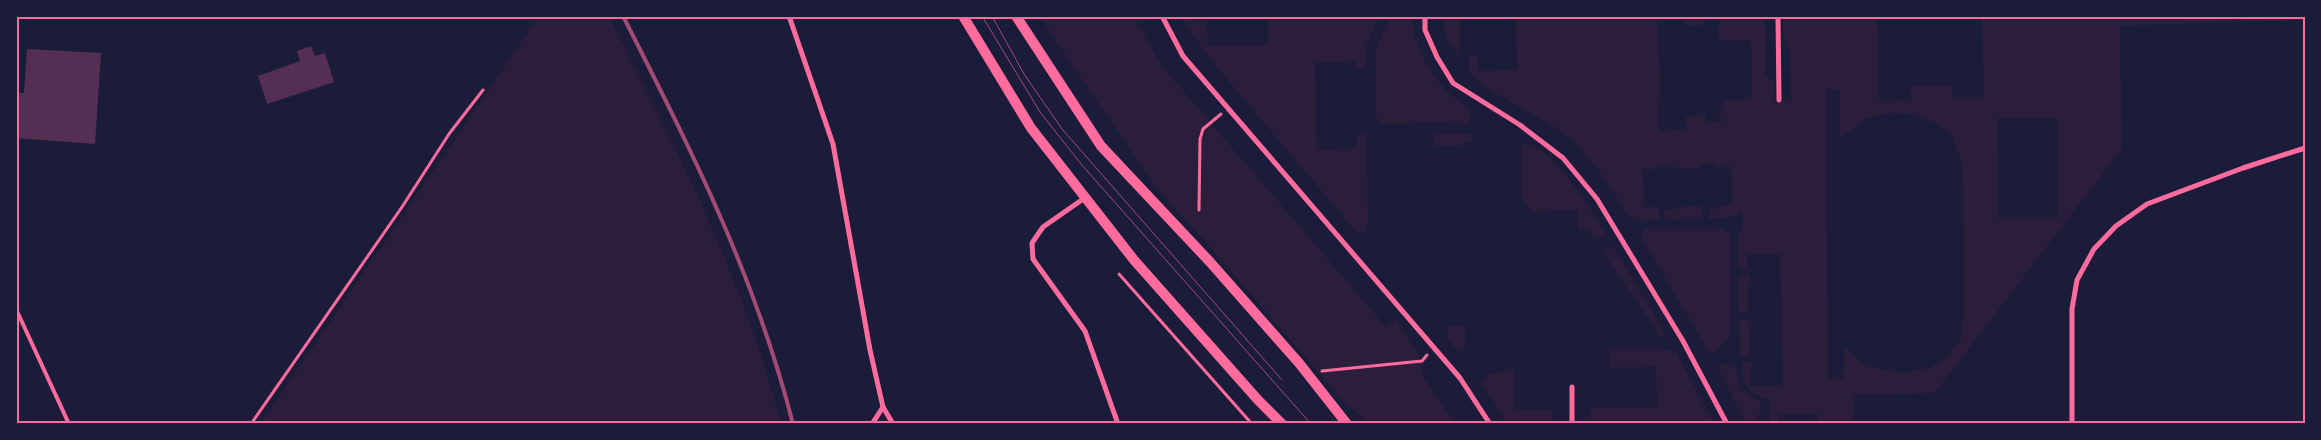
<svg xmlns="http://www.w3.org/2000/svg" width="2321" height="440" viewBox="0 0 2321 440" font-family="Figtree,sans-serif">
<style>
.green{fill:#2a1e3b;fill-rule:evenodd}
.building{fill:#542f53}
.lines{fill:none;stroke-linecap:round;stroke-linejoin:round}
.path{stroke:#ff6b9d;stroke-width:3}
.service{stroke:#ff6b9d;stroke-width:4}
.minor{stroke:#ff6b9d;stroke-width:5}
.secondary{stroke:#ff6b9d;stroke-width:10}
.tram{stroke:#a44b75;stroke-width:1}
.rail{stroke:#a44b75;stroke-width:4}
.neatline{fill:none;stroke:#ff6b9d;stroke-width:2}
</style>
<rect width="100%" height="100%" fill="#1b1b3a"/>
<g class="green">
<path d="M539 16H609C677 149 744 279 781 424H265L263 420Z"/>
<path d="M1039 16H1136L1138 24 1162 66 1386 327 1396 318 1422 361 1423 377 1455 424H1371L1345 403 1201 237 1157 189Z"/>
<path d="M1182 16H1194V21H1207L1208 46 1268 45V16H1380L1366 47 1365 69 1356 70 1355 61 1315 62 1317 150 1357 148V134L1367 133 1368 226 1366 232 1361 234 1357 233 1215 65 1190 31Z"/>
<path d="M1390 16H1412C1413 43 1429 73 1448 92 1453 98 1461 101 1466 106 1470 110 1471 120 1468 124L1432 122 1389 125 1380 123 1376 117 1375 50Z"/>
<path d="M1441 16H1460V55L1458 56 1446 36Z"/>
<path d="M1516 16H1657L1661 101 1658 102 1659 131 1686 130V116L1706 115V122H1722L1718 108 1722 107V100L1752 99 1751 40 1720 41 1717 26H1720L1719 18H1704V25L1684 26V16H1765V76C1778 80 1774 90 1775 101L1791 100 1790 51 1783 37V16H1877L1879 101 1911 100V86L1952 85V99H1984L1982 16H2305V20L2120 26 2122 148 1935 393 1855 395 1853 424H1818V414H1778V423L1770 422V399C1745 394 1743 385 1742 363L1752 362V370L1750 371V386L1783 385 1780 254H1747V269L1750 270 1737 269 1738 239 1744 216 1740 211 1733 217 1709 219V209H1717L1718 206 1732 205 1731 167H1717L1716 164 1701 165V168H1673V165L1658 166V169H1643L1644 207H1659V220L1637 221 1629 217C1610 187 1592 155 1563 133 1541 116 1483 91 1469 72V55H1477L1478 71 1517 70ZM1826 89 1840 90 1839 140 1865 119 1889 113 1912 114 1936 123 1952 136 1963 166 1964 315 1960 341 1945 359 1930 368 1906 372 1882 370 1861 362 1844 347 1843 379H1828ZM1997 118H2057L2058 219H1998Z"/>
<path d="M1433 133 1471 134 1472 142 1462 143V146H1434Z"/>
<path d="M1524 143C1555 147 1591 210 1606 235L1595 240 1588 230H1578L1577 210 1532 212 1521 196V146Z"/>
<path d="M1702 206 1703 219 1665 220V210H1674V207Z"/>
<path d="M1644 229H1722L1730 235 1731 326 1729 337 1714 353 1709 352 1640 235Z"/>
<path d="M1613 246 1665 333 1663 337 1659 335 1603 252Z"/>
<path d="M1740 275H1750V283H1748V313H1751H1739L1738 277Z"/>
<path d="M1751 319 1752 327H1749V356L1752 357 1742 358 1740 357 1739 320Z"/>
<path d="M1465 325V349L1459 352 1445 337 1450 326Z"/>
<path d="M1609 349H1661L1676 352 1714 424H1591V408L1657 407 1656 367 1609 368Z"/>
<path d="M1721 364H1732L1735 366 1740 390 1760 401V413L1754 422H1749L1741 415 1719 369Z"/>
<path d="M1514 370 1515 410H1551V424H1508L1481 383 1488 374Z"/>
</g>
<g class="building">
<path d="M311 46 315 56 325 53 334 82 267 104 258 76 300 61 297 51Z"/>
<path d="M27 49 101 53 95 144 16 138V93H24Z"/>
</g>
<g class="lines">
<g class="path">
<path d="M1199 210 1200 139 1203 129 1221 114"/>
<path d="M1119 274 1252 424"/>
<path d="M1322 371 1422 361 1427 355"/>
<path d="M251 424 402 207 449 134 483 90"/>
</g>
<path class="service" d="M16 309 69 424"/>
<g class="minor">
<path d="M789 16 833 144 870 350 883 407 893 424"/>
<path d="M1162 16 1183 56 1460 378 1490 424"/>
<path d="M1425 16V30L1437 57 1453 83 1520 125 1563 158 1597 199 1683 341 1727 424"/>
<path d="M1778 16 1779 100"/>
<path d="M1086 197 1043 227 1032 243 1033 259 1085 331 1118 424"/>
<path d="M1572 387V424"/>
<path d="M872 424 883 407"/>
<path d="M2072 424V309L2077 280 2094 249 2116 226 2147 204 2243 168 2305 148"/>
</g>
<g class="secondary">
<path d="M963 16 1031 128 1134 260 1258 400 1282 424"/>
<path d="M1016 16 1101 146 1210 262 1299 363 1347 424"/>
</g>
<g class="tram">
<path d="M982 16 1040 112 1081 164 1311 424"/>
<path d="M992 16 1024 74 1062 129 1282 380"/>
</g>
<path class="rail" d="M623 16C692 152 755 275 793 424"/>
</g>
<rect width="2321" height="440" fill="none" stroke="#1b1b3a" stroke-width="35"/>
<rect x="18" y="18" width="2286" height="404" class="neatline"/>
</svg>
